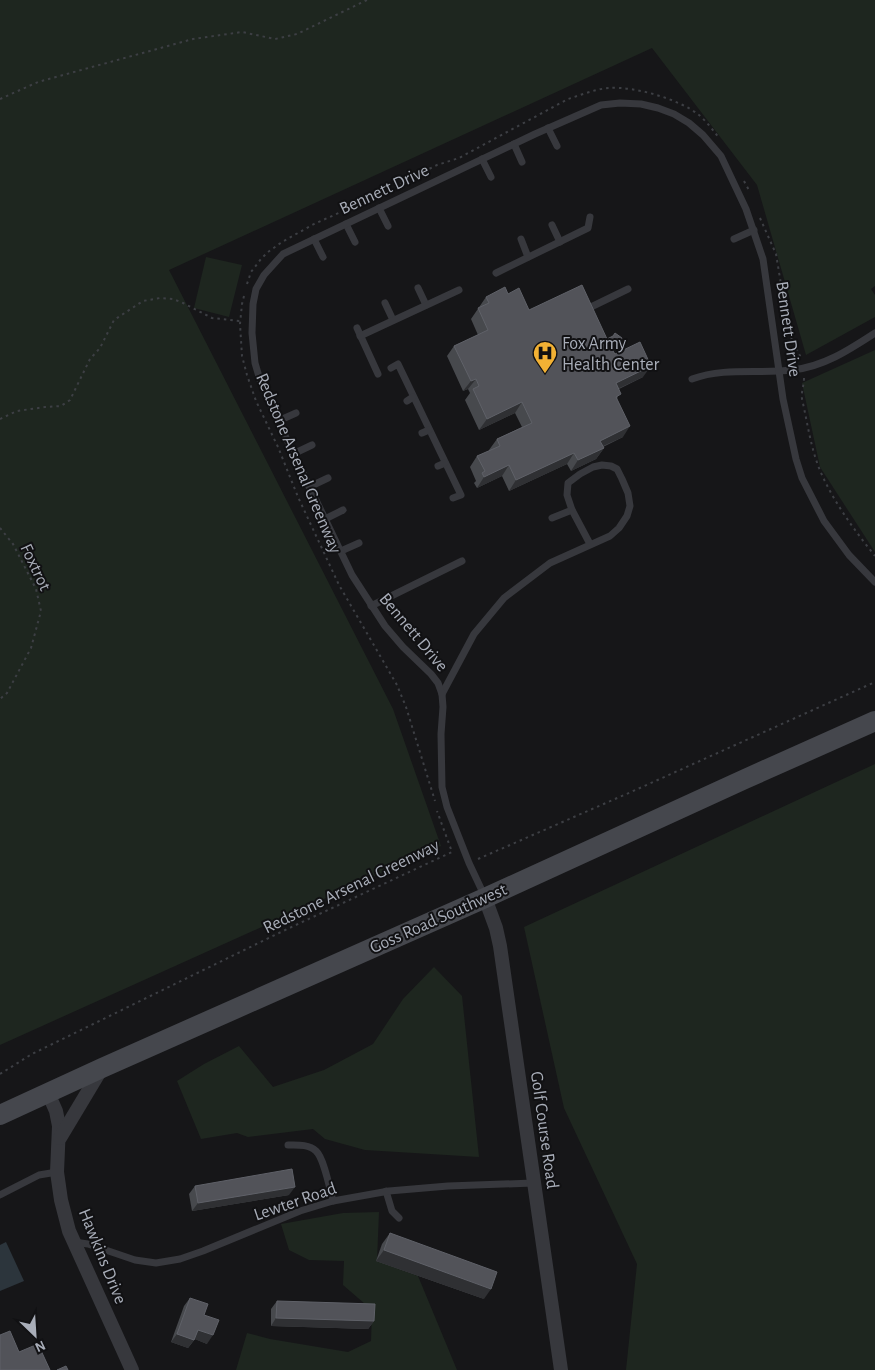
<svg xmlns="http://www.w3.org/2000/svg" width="875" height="1370" viewBox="0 0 875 1370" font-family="'Alegreya Sans',sans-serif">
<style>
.green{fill:#1e261f}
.water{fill:#2c353c}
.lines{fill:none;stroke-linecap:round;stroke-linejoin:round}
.path{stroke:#3d3f44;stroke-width:2;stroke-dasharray:2.5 4;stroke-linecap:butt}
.lane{stroke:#37383d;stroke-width:7}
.street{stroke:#37383d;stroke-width:14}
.secondary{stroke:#45474d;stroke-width:20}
.wall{fill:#47494d}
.shaded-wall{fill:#2f3033}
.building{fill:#525359;stroke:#5f6168}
.labels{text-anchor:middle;stroke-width:4;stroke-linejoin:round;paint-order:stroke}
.street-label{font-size:18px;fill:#a8adb8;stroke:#111113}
.poi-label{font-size:18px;fill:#a8adb8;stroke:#111113;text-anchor:start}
</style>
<rect width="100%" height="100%" fill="#161618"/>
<g class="green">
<path d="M0 0H875V286L871 289 875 295V317L806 355 757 185 652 48 169 270 393 709 441 846 0 1045Z"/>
<path d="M206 257 242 265 229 317 194 308Z"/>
<path d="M875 350V552L820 467 802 383Z"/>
<path d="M875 764V1370H626L637 1264 564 1108 524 927Z"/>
<path d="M434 967 462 996 479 1157 365 1150 325 1139 313 1129 248 1137 237 1133 201 1139 177 1081 204 1064 239 1046 273 1087 324 1070 373 1044 403 999Z"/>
<path d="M379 1212 377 1261 418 1276 457 1370H236L247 1333 270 1339 348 1352 371 1341 372 1310 343 1285 344 1261 309 1260 289 1250 281 1224 343 1213Z"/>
</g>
<path class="water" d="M6 1242 24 1281 0 1291V1245Z"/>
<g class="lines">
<g class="path">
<path d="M0 99 38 82 193 39 242 32 275 39 297 34 367 0"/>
<path d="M744 181 750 192"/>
<path d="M760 218 776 254 789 333 801 358"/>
<path d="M247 284 251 272 261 259 268 252 282 242 314 224 388 191 419 174 437 165 459 158 568 99C581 95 595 89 609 88 634 86 679 99 699 115 707 122 713 130 719 138"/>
<path d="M244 296 242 304 240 324 242 356 247 375 256 401 278 447 298 497 339 585 397 685 406 707 435 801"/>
<path d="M804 378C804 386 801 391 802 399 808 425 811 451 822 475 835 504 855 531 875 556"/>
<path d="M0 419 17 411 45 407 61 406 70 400 90 359 100 348 114 320 143 301 160 298 173 299 183 303 212 318 240 321"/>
<path d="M0 528 13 544 36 589 41 611 31 648 7 693 0 699"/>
<path d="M478 859 631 792 875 682"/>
<path d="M0 1074 32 1054 281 932 452 852 437 811"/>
</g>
<g class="lane">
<path d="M548 128 557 146"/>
<path d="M514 144 522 162"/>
<path d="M482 159 491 177"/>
<path d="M379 208 388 226"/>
<path d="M346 224 355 242"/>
<path d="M552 225 560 242"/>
<path d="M314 239 323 257"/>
<path d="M521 239 528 257"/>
<path d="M734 239 754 230"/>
<path d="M496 273 588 228 590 217"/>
<path d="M418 288 426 305"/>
<path d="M385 303 393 320"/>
<path d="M593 306 628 289"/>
<path d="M357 328 378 374"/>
<path d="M360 336 459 290"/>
<path d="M391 368 398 364 461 495 453 498"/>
<path d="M692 379C725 367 758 374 792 370 823 367 849 350 875 333"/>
<path d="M407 401 413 397"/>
<path d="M278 421 296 413"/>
<path d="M422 433 429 430"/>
<path d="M293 454 312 445"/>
<path d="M438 466 445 463"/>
<path d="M309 487 328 478"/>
<path d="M552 518 572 510"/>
<path d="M325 519 343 510"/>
<path d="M341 551 359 543"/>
<path d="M371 606 462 561"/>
<path d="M442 694 474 634 504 598 550 563 610 536 619 528 627 516 630 506 628 493 622 479 617 469 611 466 602 465 593 467 580 474 568 483 567 495 572 510 590 544"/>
<path d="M485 897 469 863 447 807 442 787 441 734 443 707 442 694 438 683 431 674 403 647 385 626 352 575 278 421 260 380 255 363 252 333 253 304 256 289 264 275 283 254 535 134 601 105 620 103 641 104 658 108 674 114 689 123 703 135 721 156 746 209 763 259 783 399 796 459 802 478 824 521 849 555 875 582"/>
<path d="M288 1145C297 1145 309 1144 316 1151 324 1158 330 1190 333 1201"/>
<path d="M386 1191 392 1211 399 1218"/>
<path d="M0 1195 39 1175 57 1172"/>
<path d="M74 1242 88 1244 135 1260 156 1263 180 1259 203 1251 300 1211 333 1201 389 1191 448 1186 533 1183"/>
</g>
<g class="street">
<path d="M485 898 496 928 500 946 561 1370"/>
<path d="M48 1093 56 1111 59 1126 57 1172 61 1200 69 1231 132 1370"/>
<path d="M60 1138 102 1068"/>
</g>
<path class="secondary" d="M0 1115 102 1068 485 898 745 779 875 721"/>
</g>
<g class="wall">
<path d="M508 294 529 310 613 351 615 354 643 377 619 389 617 400 623 437 603 447 604 448 596 459 571 471 567 464 509 491 502 476 477 488 474 483 476 481 470 467 477 456 490 451 489 450 497 439 522 427 515 413 479 430 465 400 470 393 468 389 463 391 447 356 454 346 478 335 471 319 486 297Z"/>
<path d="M195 1186 289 1195 192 1211 189 1194Z"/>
<path d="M390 1233 484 1299 376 1261 382 1244Z"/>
<path d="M190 1298 204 1315 207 1344 195 1339 188 1348 171 1342 184 1306Z"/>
<path d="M277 1301 374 1321 368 1329 271 1326V1309Z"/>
</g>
<g class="shaded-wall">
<path d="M618 345 610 356 611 348Z"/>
<path d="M651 366 643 377 609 393 616 383Z"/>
<path d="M476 379 468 389 463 391 471 381Z"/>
<path d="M522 402 515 413 479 430 487 419Z"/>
<path d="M630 426 623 437 592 451 600 441Z"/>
<path d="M604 448 596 459 571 471 578 460Z"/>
<path d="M574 453 567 464 509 491 516 480Z"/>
<path d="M509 465 502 476 477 488 484 477Z"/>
<path d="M295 1187 289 1195 192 1211 198 1203Z"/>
<path d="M384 1250 491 1289 484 1299 376 1261Z"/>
<path d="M276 1318 374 1321 368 1329 271 1326Z"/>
<path d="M198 1330 213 1335 207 1344 192 1338Z"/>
<path d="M177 1334 194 1340 188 1348 171 1342Z"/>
</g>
<g class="building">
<path d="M582 285 607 339 613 336 615 333 622 338 618 345 611 348 615 354 640 342 651 366 616 383 621 394 616 397 630 426 600 441 604 448 578 460 574 453 516 480 509 465 484 477 482 473 485 471 477 456 500 446 497 439 532 423 522 402 487 419 473 389 479 386 476 379 471 381 454 346 488 330 478 308 489 303 486 297 505 287 508 294 519 288 529 310Z"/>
<path d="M292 1169 295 1187 198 1203 195 1186Z"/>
<path d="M390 1233 497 1272 491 1289 384 1250Z"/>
<path d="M190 1298 208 1304 204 1315 219 1320 213 1335 198 1330 194 1340 177 1334Z"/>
<path d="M277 1301 375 1304 374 1321 276 1318Z"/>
<path d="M10 1331 19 1352 38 1344 50 1370H0V1335Z"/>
<path d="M66 1366 68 1370H57Z"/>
</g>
<defs>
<g id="hospital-pin" transform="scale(1.25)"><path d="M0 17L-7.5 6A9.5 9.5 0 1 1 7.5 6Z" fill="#f2b134" stroke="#111113"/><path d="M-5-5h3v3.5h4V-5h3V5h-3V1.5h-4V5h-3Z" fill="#111"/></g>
</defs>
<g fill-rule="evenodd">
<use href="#hospital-pin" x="545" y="353"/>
</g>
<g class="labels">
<g class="street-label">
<text transform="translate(384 189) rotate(-25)" y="6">Bennett Drive</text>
<text transform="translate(789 329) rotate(82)" y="6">Bennett Drive</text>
<text transform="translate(299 463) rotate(67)" y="6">Redstone Arsenal Greenway</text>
<text transform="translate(36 567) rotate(65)" y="6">Foxtrot</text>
<text transform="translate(414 632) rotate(50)" y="6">Bennett Drive</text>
<text transform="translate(351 886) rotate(-26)" y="6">Redstone Arsenal Greenway</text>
<text transform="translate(438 918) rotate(-24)" y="6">Goss Road Southwest</text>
<text transform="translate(545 1130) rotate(82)" y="6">Golf Course Road</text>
<text transform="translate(295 1201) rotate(-19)" y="6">Lewter Road</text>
<text transform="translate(103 1256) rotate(68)" y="6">Hawkins Drive</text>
</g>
<g class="poi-label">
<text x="562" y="349">Fox Army<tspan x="562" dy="21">Health Center</tspan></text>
</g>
</g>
<g transform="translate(35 1335) rotate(155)" stroke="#111113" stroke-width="4" paint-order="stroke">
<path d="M0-4L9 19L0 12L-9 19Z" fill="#a8adb8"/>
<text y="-8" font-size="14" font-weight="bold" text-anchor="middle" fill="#a8adb8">N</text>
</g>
</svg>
